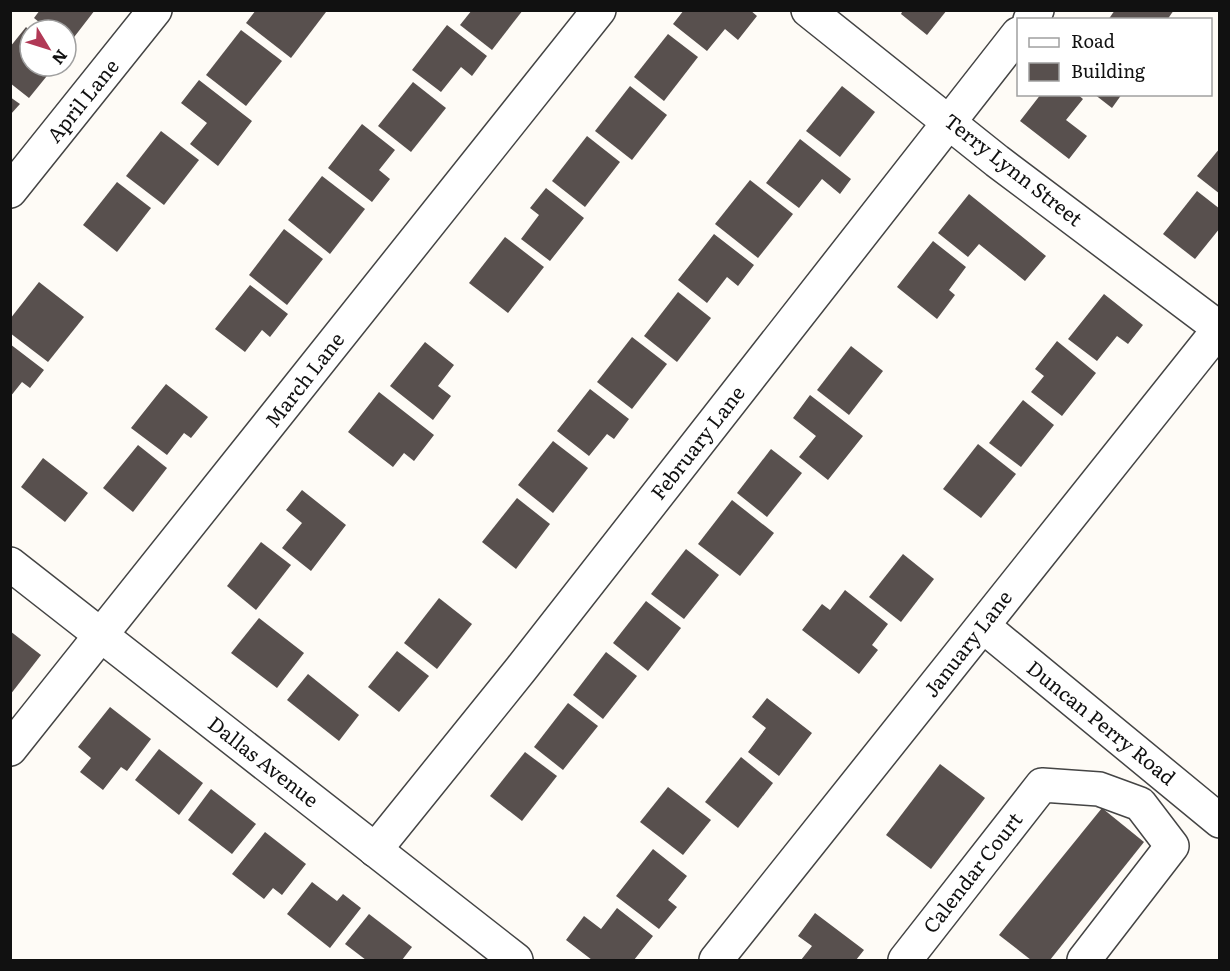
<svg xmlns="http://www.w3.org/2000/svg" width="1230" height="971" viewBox="0 0 1230 971" font-family="Literata,serif">
<style>
.building{fill:#58504e}
.lines{fill:none;stroke-linecap:round;stroke-linejoin:round}
.minor-casing{stroke:#444;stroke-width:36}
.minor{stroke:#fff;stroke-width:33}
.labels{text-anchor:middle;stroke-width:6;stroke-linejoin:round;paint-order:stroke}
.street-label{font-size:20px;fill:#111;stroke:#fff}
</style>
<rect width="100%" height="100%" fill="#fefbf6"/>
<g class="building">
<path d="M40 10H95L68 45 66 43V30H49L34 18Z"/>
<path d="M256 10H324L326 12 291 58 246 23Z"/>
<path d="M472 10H523L492 50 460 25Z"/>
<path d="M684 10H750L757 16 738 40 725 29 707 51 673 24Z"/>
<path d="M903 10H947L927 35 901 14Z"/>
<path d="M1115 10H1174L1167 20H1108Z"/>
<path d="M447 25 487 56 472 76 461 67 441 92 412 70Z"/>
<path d="M26 27 30 31V66H55L29 98 10 83V47Z"/>
<path d="M241 30 282 61 246 106 206 75Z"/>
<path d="M668 34 698 57 664 101 634 77Z"/>
<path d="M199 80 252 121 218 166 190 144 207 123 181 103Z"/>
<path d="M413 82 446 108 411 152 378 126Z"/>
<path d="M630 86 667 115 632 160 595 131Z"/>
<path d="M842 86 875 112 840 157 806 131Z"/>
<path d="M1041 94H1077L1083 99 1066 120 1087 136 1069 159 1020 121Z"/>
<path d="M1094 94H1122L1112 108Z"/>
<path d="M10 97 20 104 10 115Z"/>
<path d="M362 124 395 150 379 170 390 179 372 202 328 168Z"/>
<path d="M161 131 199 160 164 205 126 176Z"/>
<path d="M587 136 620 162 585 207 552 181Z"/>
<path d="M800 139 851 179 840 194 822 179 799 208 766 183Z"/>
<path d="M1220 148V194L1197 176Z"/>
<path d="M322 176 365 209 330 254 288 220Z"/>
<path d="M750 180 793 214 758 258 715 224Z"/>
<path d="M117 182 151 208 117 252 83 225Z"/>
<path d="M546 188 584 218 550 261 521 239 539 215 530 208Z"/>
<path d="M1197 191 1220 209V228L1195 259 1163 234Z"/>
<path d="M969 194 1046 256 1025 281 979 244 968 257 938 233Z"/>
<path d="M284 229 323 259 287 305 249 275Z"/>
<path d="M714 234 754 265 738 286 727 277 707 303 678 280Z"/>
<path d="M505 237 544 267 508 313 469 283Z"/>
<path d="M933 241 966 267 949 290 955 295 937 319 897 287Z"/>
<path d="M39 282 84 317 48 362 10 333V319Z"/>
<path d="M250 285 288 314 270 337 262 330 245 352 215 329Z"/>
<path d="M678 292 711 318 677 362 644 336Z"/>
<path d="M1104 294 1143 325 1128 344 1117 336 1097 361 1068 339Z"/>
<path d="M632 337 667 364 632 409 597 382Z"/>
<path d="M1057 341 1096 373 1062 416 1031 392 1044 376 1035 369Z"/>
<path d="M425 342 454 365 438 386 451 396 433 420 390 386Z"/>
<path d="M10 344 44 370 30 388 22 382 10 397Z"/>
<path d="M851 346 883 371 849 415 817 390Z"/>
<path d="M166 384 208 417 191 438 184 433 167 455 131 428Z"/>
<path d="M590 389 629 419 614 439 607 434 589 456 557 431Z"/>
<path d="M379 392 434 435 414 461 404 453 393 467 348 432Z"/>
<path d="M810 395 863 436 828 480 799 457 816 436 793 418Z"/>
<path d="M1023 400 1054 425 1021 467 989 443Z"/>
<path d="M553 441 588 468 553 513 518 485Z"/>
<path d="M978 444 1016 474 981 518 943 489Z"/>
<path d="M138 445 167 468 133 512 103 488Z"/>
<path d="M771 449 802 473 767 517 737 493Z"/>
<path d="M43 458 88 493 65 522 21 487Z"/>
<path d="M302 490 346 525 311 571 282 548 302 523 286 510Z"/>
<path d="M517 498 550 524 516 569 482 542Z"/>
<path d="M732 500 774 533 740 576 698 544Z"/>
<path d="M261 542 291 565 256 610 227 586Z"/>
<path d="M686 549 719 575 684 619 651 594Z"/>
<path d="M903 554 934 579 901 622 869 597Z"/>
<path d="M845 590 888 624 872 645 878 650 859 674 802 630 822 604 830 610Z"/>
<path d="M439 598 472 624 437 669 404 643Z"/>
<path d="M646 601 681 628 648 671 613 643Z"/>
<path d="M259 618 304 653 277 688 231 653Z"/>
<path d="M10 631 41 655 10 695Z"/>
<path d="M397 651 429 676 399 712 368 687Z"/>
<path d="M606 652 637 676 603 719 573 695Z"/>
<path d="M308 674 359 715 339 741 287 700Z"/>
<path d="M767 698 812 733 779 776 748 752 766 728 752 717Z"/>
<path d="M568 703 598 726 563 770 534 747Z"/>
<path d="M110 707 151 739 127 771 121 767 103 790 80 772 91 758 78 747Z"/>
<path d="M159 749 203 783 179 815 135 780Z"/>
<path d="M525 752 557 776 522 821 490 796Z"/>
<path d="M741 757 773 783 738 828 705 802Z"/>
<path d="M940 764 985 798 931 869 886 835Z"/>
<path d="M668 787 711 820 683 855 640 822Z"/>
<path d="M211 789 256 824 232 854 188 820Z"/>
<path d="M1102 808 1144 842 1050 960H1031L999 935Z"/>
<path d="M265 832 306 864 282 895 273 888 264 899 232 874Z"/>
<path d="M653 849 687 876 668 900 677 907 659 929 616 896Z"/>
<path d="M312 882 337 901 343 894 361 908 330 948 287 914Z"/>
<path d="M617 908 653 936 634 960H592L566 940 584 916 601 929Z"/>
<path d="M815 913 864 950 856 960H801L812 946 798 936Z"/>
<path d="M369 914 412 947 402 960H366L345 944Z"/>
</g>
<g class="lines">
<g class="minor-casing">
<g id="minor">
<path d="M808 10 997 161 1219 328"/>
<path d="M1030 20 1037 10"/>
<path d="M10 191 155 10"/>
<path d="M10 564 516 960"/>
<path d="M983 626 1220 821"/>
<path d="M10 749 599 10"/>
<path d="M375 850 521 669 1018 34"/>
<path d="M716 960 1220 328"/>
<path d="M905 960 1042 785 1099 789 1140 804 1172 846 1084 960"/>
</g>
</g>
<use href="#minor" class="minor"/>
</g>
<g class="labels">
<g class="street-label">
<text transform="translate(83 101) rotate(-51)" y="7">April Lane</text>
<text transform="translate(1013 170) rotate(38)" y="7">Terry Lynn Street</text>
<text transform="translate(305 380) rotate(-52)" y="7">March Lane</text>
<text transform="translate(698 443) rotate(-52)" y="7">February Lane</text>
<text transform="translate(968 644) rotate(-52)" y="7">January Lane</text>
<text transform="translate(1101 723) rotate(39)" y="7">Duncan Perry Road</text>
<text transform="translate(263 762) rotate(38)" y="7">Dallas Avenue</text>
<text transform="translate(973 873) rotate(-52)" y="7">Calendar Court</text>
</g>
</g>
<rect width="1230" height="971" fill="none" stroke="#111111" stroke-width="24"/>
<rect x="1017" y="18" width="195" height="78" fill="#ffffff" stroke="#a0a0a0" stroke-width="1.5"/>
<rect x="1029" y="38" width="30" height="9" fill="#ffffff" stroke="#a0a0a0" stroke-width="1.5"/>
<text x="1071" y="48" font-size="18" fill="#111111">Road</text>
<rect x="1029" y="63" width="30" height="18" fill="#58504e" stroke="#a0a0a0" stroke-width="1.5"/>
<text x="1071" y="78" font-size="18" fill="#111111">Building</text>
<g transform="translate(48 48) rotate(128)"><circle r="28" fill="#ffffff" stroke="#a0a0a0" stroke-width="1.5"/>
<path d="M0-4.5L10 22L0 15L-10 22Z" fill="#b13956"/>
<text y="-9" font-size="16" font-weight="bold" text-anchor="middle" fill="#111111">N</text>
</g>
</svg>
